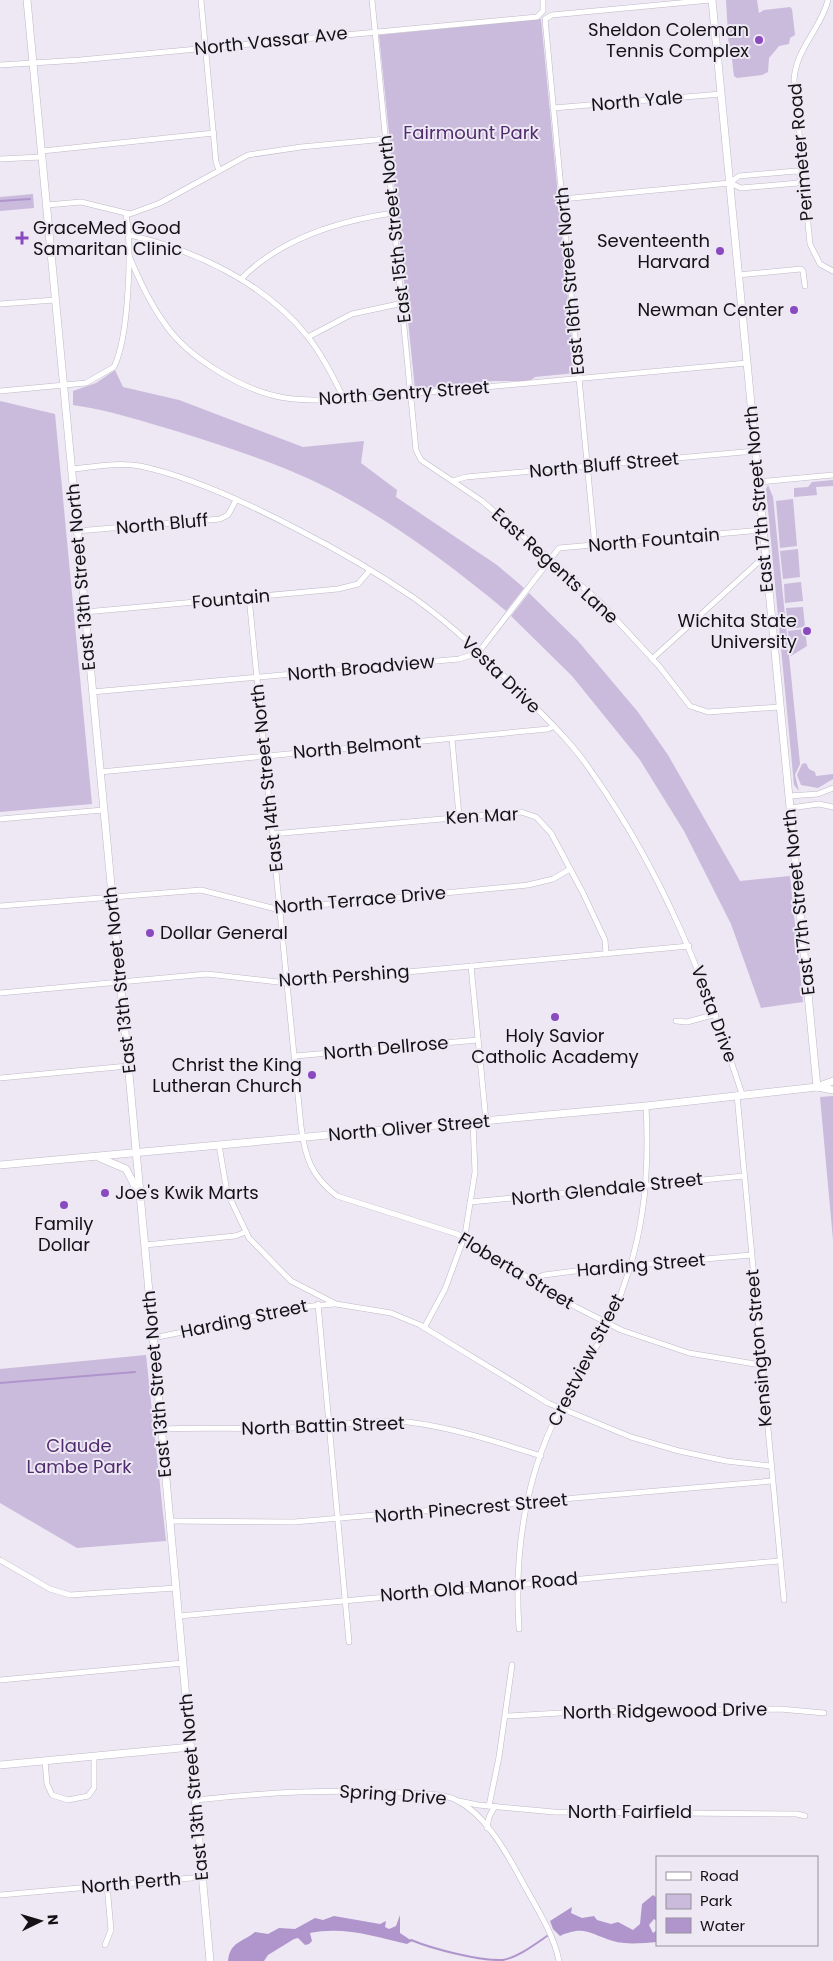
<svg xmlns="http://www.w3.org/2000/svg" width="833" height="1961" viewBox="0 0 833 1961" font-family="Poppins,sans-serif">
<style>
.green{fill:#cabadc}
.water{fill:#b095cc}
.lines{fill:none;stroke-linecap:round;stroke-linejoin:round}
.stream{stroke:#b095cc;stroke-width:2}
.street-casing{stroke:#beb9c5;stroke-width:6}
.secondary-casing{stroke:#beb9c5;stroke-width:8}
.street{stroke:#fff;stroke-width:5}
.secondary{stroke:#fff;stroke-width:7}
.poi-dot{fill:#8a4abf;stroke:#ede8f4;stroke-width:2}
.labels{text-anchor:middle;stroke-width:4;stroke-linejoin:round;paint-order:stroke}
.poi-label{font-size:18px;fill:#131115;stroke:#ede8f4;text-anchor:end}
.street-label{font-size:18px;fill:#131115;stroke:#ede8f4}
.park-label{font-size:18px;fill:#502c6e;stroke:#ede8f4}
</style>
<rect width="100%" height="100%" fill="#ede8f4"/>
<g class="green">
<path d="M726 0H757L759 13 764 10 790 7 792 9 795 35 790 38 789 44 779 46 769 58 768 72 762 75 737 78 734 76 731 51H729Z"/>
<path d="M541 19 575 373 535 377 530 381H494L415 389 379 35Z"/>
<path d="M33 194 34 208 0 211V197Z"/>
<path d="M115 370 123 387 179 400 303 447 364 441 361 463 397 490 396 497 497 565 524 588 506 611C451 565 392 521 328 488 280 464 227 447 176 431 142 421 109 410 73 405V391L96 383Z"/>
<path d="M0 401 55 414 92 804 0 812Z"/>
<path d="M833 480V486L816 487 817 495 794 497V488L808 487 812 482Z"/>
<path d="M768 485 773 497 800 764 795 775 799 791 794 785 766 489Z"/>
<path d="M793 499 797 546 780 548 776 501Z"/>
<path d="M798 549 800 577 783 579 780 551Z"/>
<path d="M801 582 803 601 785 603 784 584Z"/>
<path d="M529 593 578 641 638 712 668 755 740 881 790 876 803 1002 761 1008 731 924 684 831 640 760 572 676 511 616Z"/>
<path d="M803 607 805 627 788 629 786 608Z"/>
<path d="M805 629 807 646 791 656 788 631Z"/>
<path d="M806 763 809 769 815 772 816 776 833 774V779L818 788 801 785 797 775 802 764Z"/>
<path d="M833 1096V1240L820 1097Z"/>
<path d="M146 1355 166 1541 77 1548 0 1503V1369Z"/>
</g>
<g class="water">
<path d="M653 1895 657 1898V1921L654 1919 649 1925 653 1933 657 1930V1942C643 1943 626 1945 613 1941 589 1934 585 1925 560 1936L553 1929 550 1921 572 1907 571 1913 582 1918 594 1916 597 1920 611 1924 618 1922 633 1930 640 1924 642 1904Z"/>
<path d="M400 1915V1933L412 1941 407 1944C374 1936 343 1926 310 1933L312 1941 309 1944 305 1945 298 1938 294 1939 268 1955 264 1961H228C230 1942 241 1943 255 1932L268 1934 279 1928 295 1929 315 1918 323 1920 334 1916 380 1924 386 1921 385 1927 389 1929 396 1926Z"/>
</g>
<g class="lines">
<g class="stream">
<path d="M0 201 30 199"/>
<path d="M0 1383 135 1372"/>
<path d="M411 1940C433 1949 479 1961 503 1960 518 1957 534 1945 547 1936"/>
</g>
<g class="street-casing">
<g id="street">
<path d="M201 0 216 162 219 170"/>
<path d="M372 0 416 450 421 460 482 501 599 601 659 666 690 706 708 712 779 707"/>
<path d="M828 0C821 29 796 48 794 80L810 244 820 264 833 271"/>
<path d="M0 65 80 60 537 17 543 11V0"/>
<path d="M553 108 721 94"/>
<path d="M42 151 214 133"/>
<path d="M0 159 42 157"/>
<path d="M562 199 730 183 741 188 798 183 803 176 796 171 739 176 730 183"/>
<path d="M47 205 81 202 130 214 160 203 248 155 301 147 386 139"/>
<path d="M130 235C196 251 264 282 308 337 323 356 334 378 344 399"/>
<path d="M128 253C138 278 149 302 165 324 188 358 245 392 286 398 304 401 324 400 343 400L747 363"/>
<path d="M738 275 801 269 803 271 805 286"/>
<path d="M241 279C281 238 338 221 393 213"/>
<path d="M0 304 55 300"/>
<path d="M308 337 352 314 403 303"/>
<path d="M0 391 86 383 114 367C129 336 132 248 126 214"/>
<path d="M71 469C94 467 118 462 140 466 192 477 249 504 295 528 336 549 376 572 414 598 454 626 490 662 525 697 549 721 574 745 593 774 664 875 704 978 742 1094"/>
<path d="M453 481 466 477 755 451"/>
<path d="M758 482 833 475"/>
<path d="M77 531 220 519 228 515 236 500"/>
<path d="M595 547 545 19 552 15 711 0"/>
<path d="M249 597 301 1126C305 1158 312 1177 337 1196L457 1234 576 1307 621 1330 689 1353 761 1365"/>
<path d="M85 612 338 589 358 584 370 570"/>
<path d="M652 659 765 556"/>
<path d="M92 692 459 659 478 653 559 548 762 530"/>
<path d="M452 739 459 816"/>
<path d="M100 772 548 729 554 726"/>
<path d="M789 796 818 794 833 788"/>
<path d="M790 808 819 804 833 807"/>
<path d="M0 819 103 810"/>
<path d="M272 834 521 812 536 817 551 833 583 893 605 940 606 954"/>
<path d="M0 906 201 890 276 909 528 885 553 879 570 869"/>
<path d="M471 966 486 1121"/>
<path d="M0 993 207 974 287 983 689 946"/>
<path d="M676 1021 687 1022 716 1014"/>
<path d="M295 1056 478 1040"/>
<path d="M0 1078 128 1066"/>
<path d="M737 1095 784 1600"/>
<path d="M219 1145 227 1192 249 1238 291 1281 336 1304 391 1313 420 1325 548 1403 631 1437 679 1451 726 1461 770 1466"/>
<path d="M470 1202 744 1176"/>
<path d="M145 1245 235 1236 246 1232"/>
<path d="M532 1280 544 1275 591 1269 751 1255"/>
<path d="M318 1304 349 1642"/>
<path d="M424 1328 445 1289 465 1235 475 1172 473 1122"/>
<path d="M153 1338 217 1325 280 1309 334 1304"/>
<path d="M161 1429C210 1427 258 1430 306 1427 340 1426 375 1418 408 1422 455 1428 497 1442 541 1456"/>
<path d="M170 1521 294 1522 772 1481"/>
<path d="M0 1560 50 1589 70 1595 176 1588"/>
<path d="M179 1616 779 1561"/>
<path d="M519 1629C514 1553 525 1477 560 1409 576 1377 598 1349 612 1316 643 1245 650 1182 646 1106"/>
<path d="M0 1680 183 1663"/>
<path d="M506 1716 578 1712 780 1709 824 1713"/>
<path d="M45 1761 47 1784 52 1795 68 1800 88 1796 94 1788V1756"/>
<path d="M196 1800C267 1792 332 1789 404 1793 420 1794 442 1793 456 1800 487 1815 509 1857 524 1885 537 1908 554 1935 559 1961"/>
<path d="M459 1801 478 1805 554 1812 797 1814 805 1816"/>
<path d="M489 1806 499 1757 512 1665"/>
<path d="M487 1828 489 1817 495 1806"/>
<path d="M0 1895 203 1877"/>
<path d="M105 1945 111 1930 107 1885"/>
</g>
</g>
<g class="secondary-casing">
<g id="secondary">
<path d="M27 0 131 1095 210 1961"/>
<path d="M712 0 817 1087"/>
<path d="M817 1087 833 1090"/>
<path d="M100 1158 126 1169 138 1192"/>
<path d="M0 1165 646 1106 817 1087 833 1081"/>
<path d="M0 1765 191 1747"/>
</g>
</g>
<use href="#street" class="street"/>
<use href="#secondary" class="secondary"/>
</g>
<g class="poi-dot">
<circle cx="759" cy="40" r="5"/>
<path d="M19.5 230.5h5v5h5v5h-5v5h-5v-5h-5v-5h5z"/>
<circle cx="720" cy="251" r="5"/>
<circle cx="794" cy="310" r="5"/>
<circle cx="807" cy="631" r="5"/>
<circle cx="150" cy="933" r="5"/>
<circle cx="555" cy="1017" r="5"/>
<circle cx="312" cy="1075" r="5"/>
<circle cx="105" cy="1193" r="5"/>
<circle cx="64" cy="1205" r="5"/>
</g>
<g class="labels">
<g class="poi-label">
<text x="749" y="36">Sheldon Coleman<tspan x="749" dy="21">Tennis Complex</tspan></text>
<text x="33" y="234" text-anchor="start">GraceMed Good<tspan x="33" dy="21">Samaritan Clinic</tspan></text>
<text x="710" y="247">Seventeenth<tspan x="710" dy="21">Harvard</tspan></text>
<text x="784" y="316">Newman Center</text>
<text x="797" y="627">Wichita State<tspan x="797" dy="21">University</tspan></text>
<text x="160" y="939" text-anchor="start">Dollar General</text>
<text x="555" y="1042" text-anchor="middle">Holy Savior<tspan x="555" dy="21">Catholic Academy</tspan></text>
<text x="302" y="1071">Christ the King<tspan x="302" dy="21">Lutheran Church</tspan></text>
<text x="115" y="1199" text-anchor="start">Joe's Kwik Marts</text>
<text x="64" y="1230" text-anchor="middle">Family<tspan x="64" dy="21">Dollar</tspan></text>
</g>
<g class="street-label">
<text transform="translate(271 41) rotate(-6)" y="6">North Vassar Ave</text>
<text transform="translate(637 101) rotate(-5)" y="6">North Yale</text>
<text transform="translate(801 152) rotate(-95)" y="6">Perimeter Road</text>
<text transform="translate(395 229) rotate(-96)" y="6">East 15th Street North</text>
<text transform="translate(570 281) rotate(-95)" y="6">East 16th Street North</text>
<text transform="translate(404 393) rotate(-4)" y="6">North Gentry Street</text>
<text transform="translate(604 465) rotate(-5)" y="6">North Bluff Street</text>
<text transform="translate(759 499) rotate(-95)" y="6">East 17th Street North</text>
<text transform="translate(162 524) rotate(-5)" y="6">North Bluff</text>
<text transform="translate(654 540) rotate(-5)" y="6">North Fountain</text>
<text transform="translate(555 566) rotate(42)" y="6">East Regents Lane</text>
<text transform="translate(81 577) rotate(-95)" y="6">East 13th Street North</text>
<text transform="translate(231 599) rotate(-5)" y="6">Fountain</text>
<text transform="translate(361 668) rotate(-5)" y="6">North Broadview</text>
<text transform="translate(501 675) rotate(44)" y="6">Vesta Drive</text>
<text transform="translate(357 747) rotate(-5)" y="6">North Belmont</text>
<text transform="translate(267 778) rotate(-96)" y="6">East 14th Street North</text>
<text transform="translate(482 816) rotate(-3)" y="6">Ken Mar</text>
<text transform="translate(360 900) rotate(-5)" y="6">North Terrace Drive</text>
<text transform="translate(799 902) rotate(-96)" y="6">East 17th Street North</text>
<text transform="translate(344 976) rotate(-4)" y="6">North Pershing</text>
<text transform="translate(120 980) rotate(-96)" y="6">East 13th Street North</text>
<text transform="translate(714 1014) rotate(70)" y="6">Vesta Drive</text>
<text transform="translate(386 1048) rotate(-5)" y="6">North Dellrose</text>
<text transform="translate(409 1128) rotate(-5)" y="6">North Oliver Street</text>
<text transform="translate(607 1189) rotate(-6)" y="6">North Glendale Street</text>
<text transform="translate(641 1265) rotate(-5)" y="6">Harding Street</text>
<text transform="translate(516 1271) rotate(31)" y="6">Floberta Street</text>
<text transform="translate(244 1319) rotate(-12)" y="6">Harding Street</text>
<text transform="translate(759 1348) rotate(-95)" y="6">Kensington Street</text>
<text transform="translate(586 1360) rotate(-63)" y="6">Crestview Street</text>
<text transform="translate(157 1384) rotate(-95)" y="6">East 13th Street North</text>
<text transform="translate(323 1426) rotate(-2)" y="6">North Battin Street</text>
<text transform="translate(471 1508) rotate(-5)" y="6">North Pinecrest Street</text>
<text transform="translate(479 1587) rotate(-5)" y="6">North Old Manor Road</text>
<text transform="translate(665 1711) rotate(-1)" y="6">North Ridgewood Drive</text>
<text transform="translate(194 1787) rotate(-95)" y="6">East 13th Street North</text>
<text transform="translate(393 1795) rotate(4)" y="6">Spring Drive</text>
<text x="630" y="1818">North Fairfield</text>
<text transform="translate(131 1883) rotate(-5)" y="6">North Perth</text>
</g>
<g class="park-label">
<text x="471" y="139">Fairmount Park</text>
<text x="79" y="1452">Claude<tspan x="79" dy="21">Lambe Park</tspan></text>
</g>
</g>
<rect x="656" y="1856" width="162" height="90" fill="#ede8f4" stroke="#96929b"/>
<rect x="666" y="1872" width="25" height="8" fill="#ffffff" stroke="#96929b"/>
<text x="700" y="1881" font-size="15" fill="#131115">Road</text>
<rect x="666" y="1894" width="25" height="15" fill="#cabadc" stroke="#96929b"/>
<text x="700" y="1906" font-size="15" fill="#131115">Park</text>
<rect x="666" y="1918" width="25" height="15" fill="#b095cc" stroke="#96929b"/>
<text x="700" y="1931" font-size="15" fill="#131115">Water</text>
<g transform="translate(40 1921) rotate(85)" stroke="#ede8f4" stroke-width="4" paint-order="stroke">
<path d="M0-4L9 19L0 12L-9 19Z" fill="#131115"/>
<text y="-8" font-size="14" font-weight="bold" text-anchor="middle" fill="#131115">N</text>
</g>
</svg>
